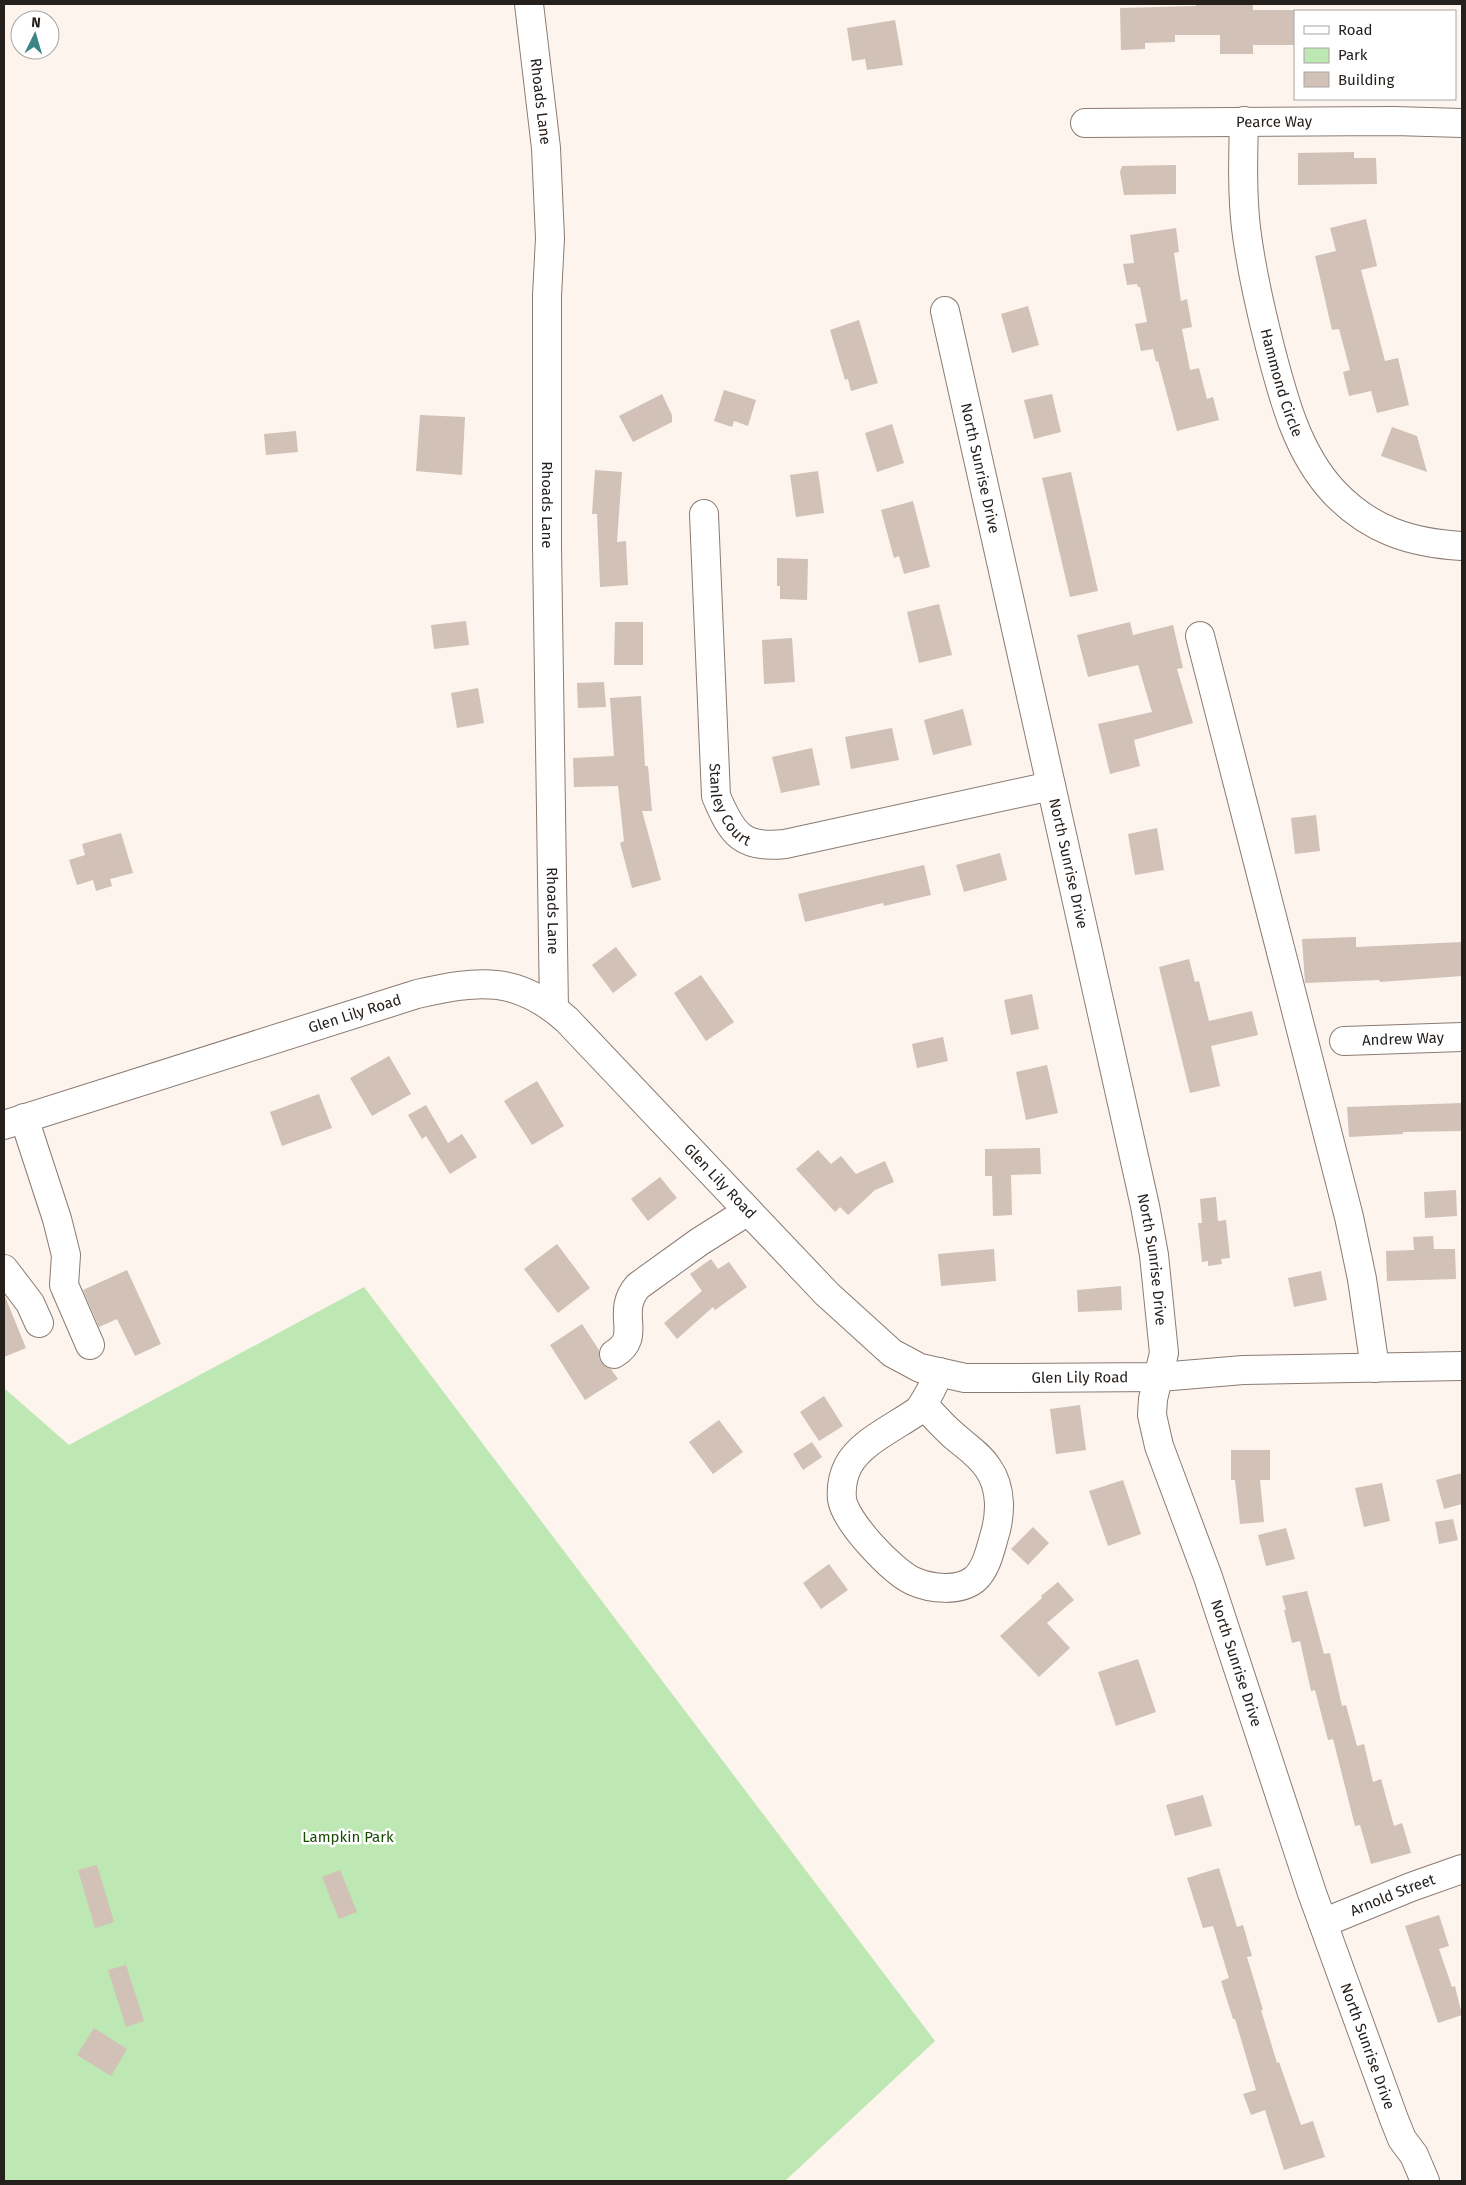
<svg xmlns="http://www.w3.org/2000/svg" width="1466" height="2185" viewBox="0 0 1466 2185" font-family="'Fira Sans',sans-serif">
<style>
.green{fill:#bde7b3}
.building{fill:#d1c1b7}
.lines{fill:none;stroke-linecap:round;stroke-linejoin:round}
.minor-casing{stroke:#8a7b72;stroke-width:30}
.minor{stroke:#fff;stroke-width:28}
.labels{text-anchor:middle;stroke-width:5;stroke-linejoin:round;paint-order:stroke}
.street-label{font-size:15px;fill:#26201c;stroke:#fff}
.park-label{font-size:15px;fill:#174b04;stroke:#fff}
</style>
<rect width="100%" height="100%" fill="#fef4ee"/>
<path class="green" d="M364 1287 935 2041 785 2181H4V1388L69 1445Z"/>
<g class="building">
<path d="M1196 4H1253V10H1295V45H1253V54H1220V35H1175V42L1145 43V49L1121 50 1120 8 1196 6Z"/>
<path d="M895 20 903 65 867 70 865 59 852 61 847 28Z"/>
<path d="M1354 152V158H1376L1377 184 1298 185V153Z"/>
<path d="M1176 165V194L1124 195 1120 172 1122 166Z"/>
<path d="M1366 219 1377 266 1361 270 1385 361 1398 358 1409 405 1377 413 1371 391 1349 396 1343 372 1350 370 1339 329 1332 330 1315 256 1336 251 1330 228Z"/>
<path d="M1176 228 1179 252 1174 253 1181 301 1187 299 1192 327 1182 329 1190 370 1199 368 1207 399 1213 397 1219 420 1177 431 1158 361 1156 362 1153 349 1141 351 1135 324 1147 322 1140 287H1138L1137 284 1127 285 1123 264 1134 263 1130 235Z"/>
<path d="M1028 306 1039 345 1012 353 1001 314Z"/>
<path d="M859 320 878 383 851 391 848 379 845 380 830 330Z"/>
<path d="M724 390 756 400 748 426 734 421 732 427 714 421Z"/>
<path d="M662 394 672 415V422L633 442 619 416Z"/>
<path d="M1052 394 1061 432 1034 439 1024 400Z"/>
<path d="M420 415 465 417 462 475 416 471Z"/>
<path d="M892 424 904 463 877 472 865 433Z"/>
<path d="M1392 427 1417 436 1427 472 1381 456Z"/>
<path d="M296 431 298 452 266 455 264 434Z"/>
<path d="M595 470 622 472 617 542 626 541 628 585 600 587 597 514H592Z"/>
<path d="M818 471 824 513 796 517 790 475Z"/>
<path d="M1071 472 1098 591 1070 597 1042 478Z"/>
<path d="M913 501 930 567 904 574 899 556 894 558 881 510Z"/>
<path d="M777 558 808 559 807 600 780 599V586H777Z"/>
<path d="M939 604 952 655 919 663 907 612Z"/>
<path d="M466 621 469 645 434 649 431 625Z"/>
<path d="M615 622H643V665H614Z"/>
<path d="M1130 622 1133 635 1173 625 1183 668 1177 669 1193 723 1134 740 1140 766 1110 774 1098 724 1152 712 1138 665 1088 677 1077 635Z"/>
<path d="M792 638 795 682 764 684 762 640Z"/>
<path d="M604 682 606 707 578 708 577 683Z"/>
<path d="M478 688 484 723 457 728 451 693Z"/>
<path d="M641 696 645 766H648L652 811H642L661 880 632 888 620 843 624 841 618 786 574 787 573 758 614 756 610 698Z"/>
<path d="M963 709 972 745 933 755 924 720Z"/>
<path d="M892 728 899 760 851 769 845 737Z"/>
<path d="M812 748 820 785 781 793 772 757Z"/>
<path d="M1316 815 1320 851 1295 854 1291 818Z"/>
<path d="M1157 828 1164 870 1135 875 1128 834Z"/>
<path d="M121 833 133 873 110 879 112 886 96 891 93 880 77 885 69 860 85 855 82 844Z"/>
<path d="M1000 853 1007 880 964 892 956 865Z"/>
<path d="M924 865 931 895 884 906 883 903 805 922 798 894Z"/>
<path d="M1356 937V947L1462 942V976L1380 982 1379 980 1305 983 1302 939Z"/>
<path d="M616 947 637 975 613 993 592 965Z"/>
<path d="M1189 959 1195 982 1199 981 1209 1021 1252 1011 1258 1035 1211 1046 1220 1086 1190 1093 1159 967Z"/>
<path d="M701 975 734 1022 706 1041 674 993Z"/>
<path d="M1032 994 1039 1029 1011 1035 1004 1000Z"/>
<path d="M943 1037 948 1061 917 1068 912 1044Z"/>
<path d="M389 1056 411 1094 372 1116 350 1078Z"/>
<path d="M1047 1065 1058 1113 1026 1120 1016 1072Z"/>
<path d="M537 1081 564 1126 532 1145 504 1101Z"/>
<path d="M319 1094 332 1128 282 1146 270 1112Z"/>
<path d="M1462 1103V1131L1403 1132V1134L1349 1137 1347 1107Z"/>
<path d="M426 1105 448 1143 462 1134 477 1157 450 1174 426 1136 422 1139 408 1115Z"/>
<path d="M1040 1148 1041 1174 1011 1175 1012 1215 993 1216 992 1176H985V1149Z"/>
<path d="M818 1150 831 1164 841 1156 856 1174 885 1161 894 1182 875 1190 848 1215 840 1207 835 1212 796 1169Z"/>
<path d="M660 1177 677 1198 648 1221 631 1199Z"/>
<path d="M1456 1190 1457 1216 1425 1218 1424 1192Z"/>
<path d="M1216 1197 1218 1221 1226 1220 1230 1258 1221 1259 1222 1264 1208 1266V1261L1202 1262 1198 1223H1202L1200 1199Z"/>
<path d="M1433 1236 1434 1249H1455L1456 1279 1387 1281 1386 1251 1414 1250 1413 1237Z"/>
<path d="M557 1244 590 1288 558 1313 524 1269Z"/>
<path d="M994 1249 996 1281 941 1286 938 1254Z"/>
<path d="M711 1259 718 1269 729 1262 747 1287 715 1310 713 1307 677 1339 664 1323 702 1291 690 1274Z"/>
<path d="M127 1270 161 1344 135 1356 117 1319 99 1327 83 1290Z"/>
<path d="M1321 1271 1327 1300 1294 1307 1288 1278Z"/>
<path d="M1121 1286 1122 1310 1078 1312 1077 1290Z"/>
<path d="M4 1294 26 1348 4 1357Z"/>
<path d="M582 1324 599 1350V1357L602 1363 611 1369 618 1379 585 1400 550 1345Z"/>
<path d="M824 1396 843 1426 819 1441 800 1412Z"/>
<path d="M1080 1405 1086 1450 1056 1454 1050 1409Z"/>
<path d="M719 1420 743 1452 713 1474 689 1442Z"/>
<path d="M812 1442 822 1457 803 1470 793 1454Z"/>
<path d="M1231 1450H1270V1480H1260L1264 1522 1240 1524 1235 1480H1231Z"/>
<path d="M1462 1473V1504L1444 1509 1436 1480Z"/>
<path d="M1123 1480 1141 1534 1108 1546 1089 1491Z"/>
<path d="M1382 1483 1390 1521 1364 1527 1355 1488Z"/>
<path d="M1453 1519 1458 1540 1439 1544 1435 1522Z"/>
<path d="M1033 1527 1049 1543 1028 1565 1011 1549Z"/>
<path d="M1286 1528 1295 1559 1266 1566 1258 1535Z"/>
<path d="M829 1564 848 1590 821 1609 803 1583Z"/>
<path d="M1058 1582 1074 1600 1047 1623 1070 1648 1039 1677 1000 1636 1042 1598 1041 1596Z"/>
<path d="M1307 1591 1324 1654 1330 1653 1342 1706 1346 1705 1357 1746 1364 1744 1373 1782 1381 1779 1394 1826 1402 1823 1411 1853 1371 1864 1360 1825 1355 1826 1333 1739 1328 1740 1315 1690 1311 1691 1300 1641 1292 1643 1284 1610H1286L1282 1596Z"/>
<path d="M1138 1659 1156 1712 1116 1726 1098 1672Z"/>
<path d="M1203 1795 1212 1826 1175 1836 1166 1805Z"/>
<path d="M97 1865 114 1922 95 1928 78 1870Z"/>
<path d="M1219 1868 1237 1927 1243 1925 1252 1956 1247 1957 1263 2010H1261L1277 2063 1279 2062 1301 2125 1313 2121 1325 2157 1284 2170 1265 2110 1251 2115 1243 2094 1256 2090 1235 2019H1233L1221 1981 1229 1978 1213 1926 1203 1928 1187 1878Z"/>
<path d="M340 1870 357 1912 339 1919 322 1877Z"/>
<path d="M1439 1915 1449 1946 1439 1949 1452 1987 1455 1986 1462 2015 1438 2023 1405 1926Z"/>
<path d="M126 1965 144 2021 126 2027 108 1970Z"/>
<path d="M94 2028 127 2049 111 2076 77 2055Z"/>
</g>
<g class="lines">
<g class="minor-casing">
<g id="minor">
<path id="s1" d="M529 4 546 148 550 238 547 296V546L554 1009"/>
<path id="s2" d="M1244 121C1243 157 1242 192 1246 228 1251 268 1260 308 1270 347 1283 397 1297 452 1333 491 1369 530 1411 543 1462 546"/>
<path id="s3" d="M1085 123 1394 121 1462 123"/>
<path id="s4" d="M945 311 1145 1206 1154 1255 1164 1353 1153 1399 1152 1415 1159 1446 1208 1577 1312 1893 1394 2119 1402 2139 1414 2155 1425 2181"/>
<path id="s5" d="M704 514 716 796C732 834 742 849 785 844L1051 786"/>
<path d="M1200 636 1349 1217 1362 1279 1375 1368"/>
<path id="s6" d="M1344 1041 1462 1037"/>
<path d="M24 1118 57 1219 66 1255 64 1285 90 1345"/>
<path id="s7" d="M4 1125 417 994C478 980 517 975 567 1020L827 1294 892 1353 920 1368 965 1378H1002L1160 1377 1243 1370 1462 1366"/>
<path d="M4 1269 30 1303 39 1323"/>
<path d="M614 1354C644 1336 614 1313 638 1286L699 1242 748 1211"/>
<path d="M923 1404C932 1414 942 1425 952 1434 964 1445 979 1454 988 1468 1002 1488 1001 1515 994 1537 990 1551 986 1569 975 1579 959 1592 931 1589 913 1581 893 1572 845 1522 842 1499 841 1488 843 1476 848 1466 860 1442 897 1426 919 1410 927 1398 934 1386 939 1372"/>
<path id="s8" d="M1323 1923 1411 1887 1462 1869"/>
</g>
</g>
<use href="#minor" class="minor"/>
</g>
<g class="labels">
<g class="street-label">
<text dy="5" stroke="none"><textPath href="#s1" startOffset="98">Rhoads Lane</textPath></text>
<text dy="5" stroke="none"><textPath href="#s3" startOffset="189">Pearce Way</textPath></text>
<text dy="5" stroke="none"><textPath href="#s2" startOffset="266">Hammond Circle</textPath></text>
<text dy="5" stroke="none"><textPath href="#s4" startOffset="161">North Sunrise Drive</textPath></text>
<text dy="5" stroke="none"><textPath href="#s1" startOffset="502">Rhoads Lane</textPath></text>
<text dy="5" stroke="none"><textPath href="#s5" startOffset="295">Stanley Court</textPath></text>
<text dy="5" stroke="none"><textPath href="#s4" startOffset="566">North Sunrise Drive</textPath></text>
<text dy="5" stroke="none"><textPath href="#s1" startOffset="908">Rhoads Lane</textPath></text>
<text dy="5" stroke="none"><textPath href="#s7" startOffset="368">Glen Lily Road</textPath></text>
<text dy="5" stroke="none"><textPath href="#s6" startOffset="59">Andrew Way</textPath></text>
<text dy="5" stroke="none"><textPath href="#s7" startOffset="816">Glen Lily Road</textPath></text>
<text dy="5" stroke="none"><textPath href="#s4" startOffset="971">North Sunrise Drive</textPath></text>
<text dy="5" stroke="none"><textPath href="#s7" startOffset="1252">Glen Lily Road</textPath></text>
<text dy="5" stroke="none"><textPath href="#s4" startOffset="1391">North Sunrise Drive</textPath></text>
<text dy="5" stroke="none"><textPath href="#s8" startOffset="75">Arnold Street</textPath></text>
<text dy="5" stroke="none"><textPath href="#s4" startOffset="1796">North Sunrise Drive</textPath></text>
</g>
<g class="park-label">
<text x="348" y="1842">Lampkin Park</text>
</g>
</g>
<rect width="1466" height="2185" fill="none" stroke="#26201c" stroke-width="10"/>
<rect x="1294" y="10" width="162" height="90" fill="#ffffff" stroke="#a8a6a4"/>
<rect x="1304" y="26" width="25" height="8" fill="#ffffff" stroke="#a8a6a4"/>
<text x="1338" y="35" font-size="15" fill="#26201c">Road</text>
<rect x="1304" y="48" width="25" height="15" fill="#bde7b3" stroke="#a8a6a4"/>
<text x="1338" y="60" font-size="15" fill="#26201c">Park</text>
<rect x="1304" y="72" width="25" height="15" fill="#d1c1b7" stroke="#a8a6a4"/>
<text x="1338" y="85" font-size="15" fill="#26201c">Building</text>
<g transform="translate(35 35) rotate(5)"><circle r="24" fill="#ffffff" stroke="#a8a6a4"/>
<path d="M0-4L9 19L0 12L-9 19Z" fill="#3c8486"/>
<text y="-8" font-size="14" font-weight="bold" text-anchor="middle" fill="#26201c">N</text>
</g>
</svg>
